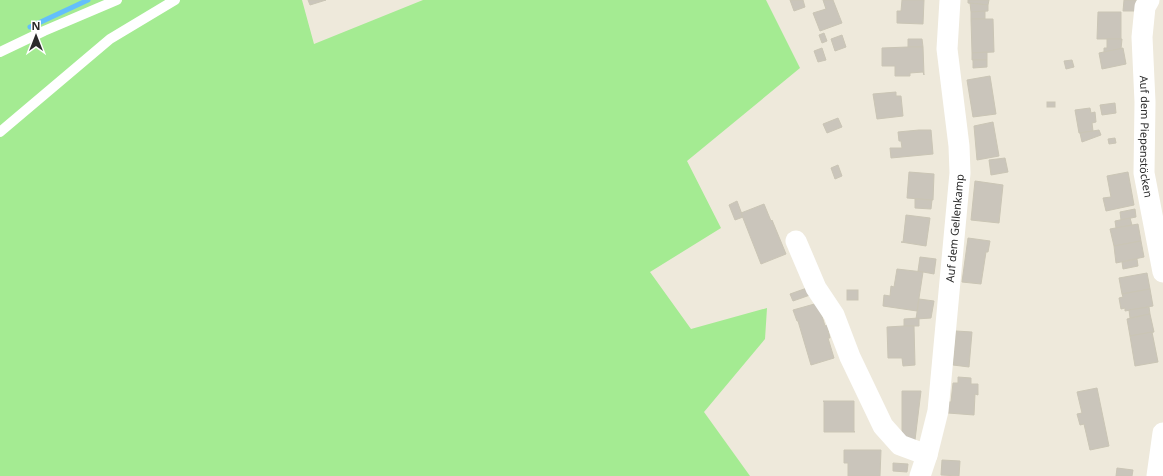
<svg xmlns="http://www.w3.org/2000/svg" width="1163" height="476" viewBox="0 0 1163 476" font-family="'Noto Sans',sans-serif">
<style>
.green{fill:#a4eb92}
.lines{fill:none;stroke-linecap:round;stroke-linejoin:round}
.stream{stroke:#63bffb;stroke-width:5}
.building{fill:#cac5bb;stroke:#cac5b5}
.service{stroke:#fff;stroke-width:10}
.minor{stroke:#fff;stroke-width:21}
.labels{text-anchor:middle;stroke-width:4;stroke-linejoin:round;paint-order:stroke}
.street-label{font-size:11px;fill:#2b2b2b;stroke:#fff}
</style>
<rect width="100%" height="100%" fill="#eee9db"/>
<path class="green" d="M0 0H302L314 44 423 0H766L800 68 687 161 721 228 650 272 691 329 767 308 765 339 704 412 750 476H0Z"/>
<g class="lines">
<path class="stream" d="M30 27 88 0"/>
</g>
<g class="building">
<path d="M308 0H326L310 5Z"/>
<path d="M790 0H803L805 7 794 11Z"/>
<path d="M823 0H833L842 23 820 31 813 13 826 9Z"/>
<path d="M902 0H924L923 24 897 23V11H901Z"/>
<path d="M968 0H989L988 5 968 3Z"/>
<path d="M1124 0H1138V11H1123Z"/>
<path d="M970 3 988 5V11L971 12Z"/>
<path d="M985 11V19H971V12Z"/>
<path d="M1098 12H1121V39H1097Z"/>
<path d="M971 19H993L994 52 972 53Z"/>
<path d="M824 33 827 41 822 43 819 35Z"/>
<path d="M842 35 846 47 835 51 831 39Z"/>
<path d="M908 39H922L923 47H908Z"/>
<path d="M1107 39H1122L1121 49 1104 52V48H1107Z"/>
<path d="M908 47H923L924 75 923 72 910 73V76H895V66H882V48Z"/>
<path d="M822 48 826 60 818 62 814 51Z"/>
<path d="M1123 48 1126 64 1102 69 1099 53Z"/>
<path d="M987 52V60H972V53Z"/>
<path d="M973 60H987V67L973 68Z"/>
<path d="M1072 60 1074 67 1066 69 1064 61Z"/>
<path d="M990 76 996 114 973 117 967 80Z"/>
<path d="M896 92V96H901L903 116 877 119 873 94Z"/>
<rect x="1047" y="102" width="8" height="5"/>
<path d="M1115 103 1116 113 1102 115 1100 105Z"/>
<path d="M1090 108 1091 113 1095 112 1096 122 1092 123 1093 131 1079 133 1075 110Z"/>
<path d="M838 118 842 127 827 133 823 124Z"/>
<path d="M993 122 999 156 977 160 974 126Z"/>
<path d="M919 130H931L933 154 891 158 890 148H902L901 141H899L898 132Z"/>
<path d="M1099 130 1101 135 1082 142 1080 133Z"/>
<path d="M1115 138 1116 143 1109 144 1108 139Z"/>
<path d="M1005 158 1008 172 991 175 989 160Z"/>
<path d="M838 165 842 176 835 179 831 168Z"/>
<path d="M909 172 934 174 933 200 907 198Z"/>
<path d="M1128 172 1134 205 1106 211 1103 198 1111 197 1107 176Z"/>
<path d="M975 181 1003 185 999 223 971 220Z"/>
<path d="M915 199 932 200 931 209 915 208Z"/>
<path d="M737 201 743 217 735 220 729 205Z"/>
<path d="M764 204 771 221 772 220 786 254 761 264 741 213Z"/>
<path d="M1135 209 1136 217 1121 220 1120 212Z"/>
<path d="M906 215 930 218 926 246 901 242H903Z"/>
<path d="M1130 218 1132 225 1116 228 1115 221Z"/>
<path d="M1138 224 1141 241 1114 246 1110 229Z"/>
<path d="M968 238 990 241 988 252H986L981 284 962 282Z"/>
<path d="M1141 241 1144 257 1116 263 1114 246Z"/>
<path d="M920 257 936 259 934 274 918 271Z"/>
<path d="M1137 259 1138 266 1123 269 1122 262Z"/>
<path d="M897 269 923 272 917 311 883 306 884 295 890 296 891 286 894 287Z"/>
<path d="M1147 273 1150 289 1122 294 1119 278Z"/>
<path d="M807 288 810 295 793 301 790 294Z"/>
<path d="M1150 289 1153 306 1125 311V308L1121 309 1119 298 1123 297 1122 294Z"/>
<rect x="847" y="290" width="11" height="10"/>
<path d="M919 299 934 301 931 318 916 319Z"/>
<path d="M818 303 825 326 827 325 830 338H828L834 358 811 365 798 321H797L793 310Z"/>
<path d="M1149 307 1150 314 1130 318 1129 310Z"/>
<path d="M1150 314 1154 332 1130 336 1127 319Z"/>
<path d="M919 318V326H904V319Z"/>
<path d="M904 326H914L915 365 903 366 902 358H888L887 327Z"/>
<path d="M956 331 972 332 969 367 953 365Z"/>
<path d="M1152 332 1158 362 1135 366 1130 336Z"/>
<path d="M958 377 971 378V384H978V395L975 394 974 415 948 413 949 402H951L953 383H958Z"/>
<path d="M1097 388 1109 446 1090 450 1084 424 1080 425 1077 414 1082 413 1077 392Z"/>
<path d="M902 391H921L915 440H902Z"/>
<path d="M823 401H854V431L855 432H824V402Z"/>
<path d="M844 450H881L880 476H848V463H844Z"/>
<path d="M942 460 960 461 959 476 941 475Z"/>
<path d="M893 463 908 464 907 472 893 471Z"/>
<path d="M1117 468 1133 470 1132 476H1116Z"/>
</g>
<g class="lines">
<g class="service">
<path d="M0 52 44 31 117 0"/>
<path d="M0 132 110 39 175 0"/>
</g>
<g class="minor">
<path id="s1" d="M1149 0 1145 7 1142 37 1145 102 1144 173 1163 272"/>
<path d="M796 241 816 288 834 315 850 357 883 426 900 445 927 455"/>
<path id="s2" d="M920 476 927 455 938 411 960 173 959 146 947 49 950 0"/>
<path d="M1157 476 1163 433"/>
</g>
</g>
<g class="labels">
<g class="street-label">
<text dy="4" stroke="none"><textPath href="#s1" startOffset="138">Auf dem Piepenstöcken</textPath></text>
<text dy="4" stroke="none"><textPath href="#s2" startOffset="251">Auf dem Gellenkamp</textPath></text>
</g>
</g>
<g transform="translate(36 36)" stroke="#ffffff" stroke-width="3" paint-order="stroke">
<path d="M0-3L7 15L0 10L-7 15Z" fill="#2b2b2b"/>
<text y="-6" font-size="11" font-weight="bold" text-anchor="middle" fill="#2b2b2b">N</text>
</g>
</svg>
